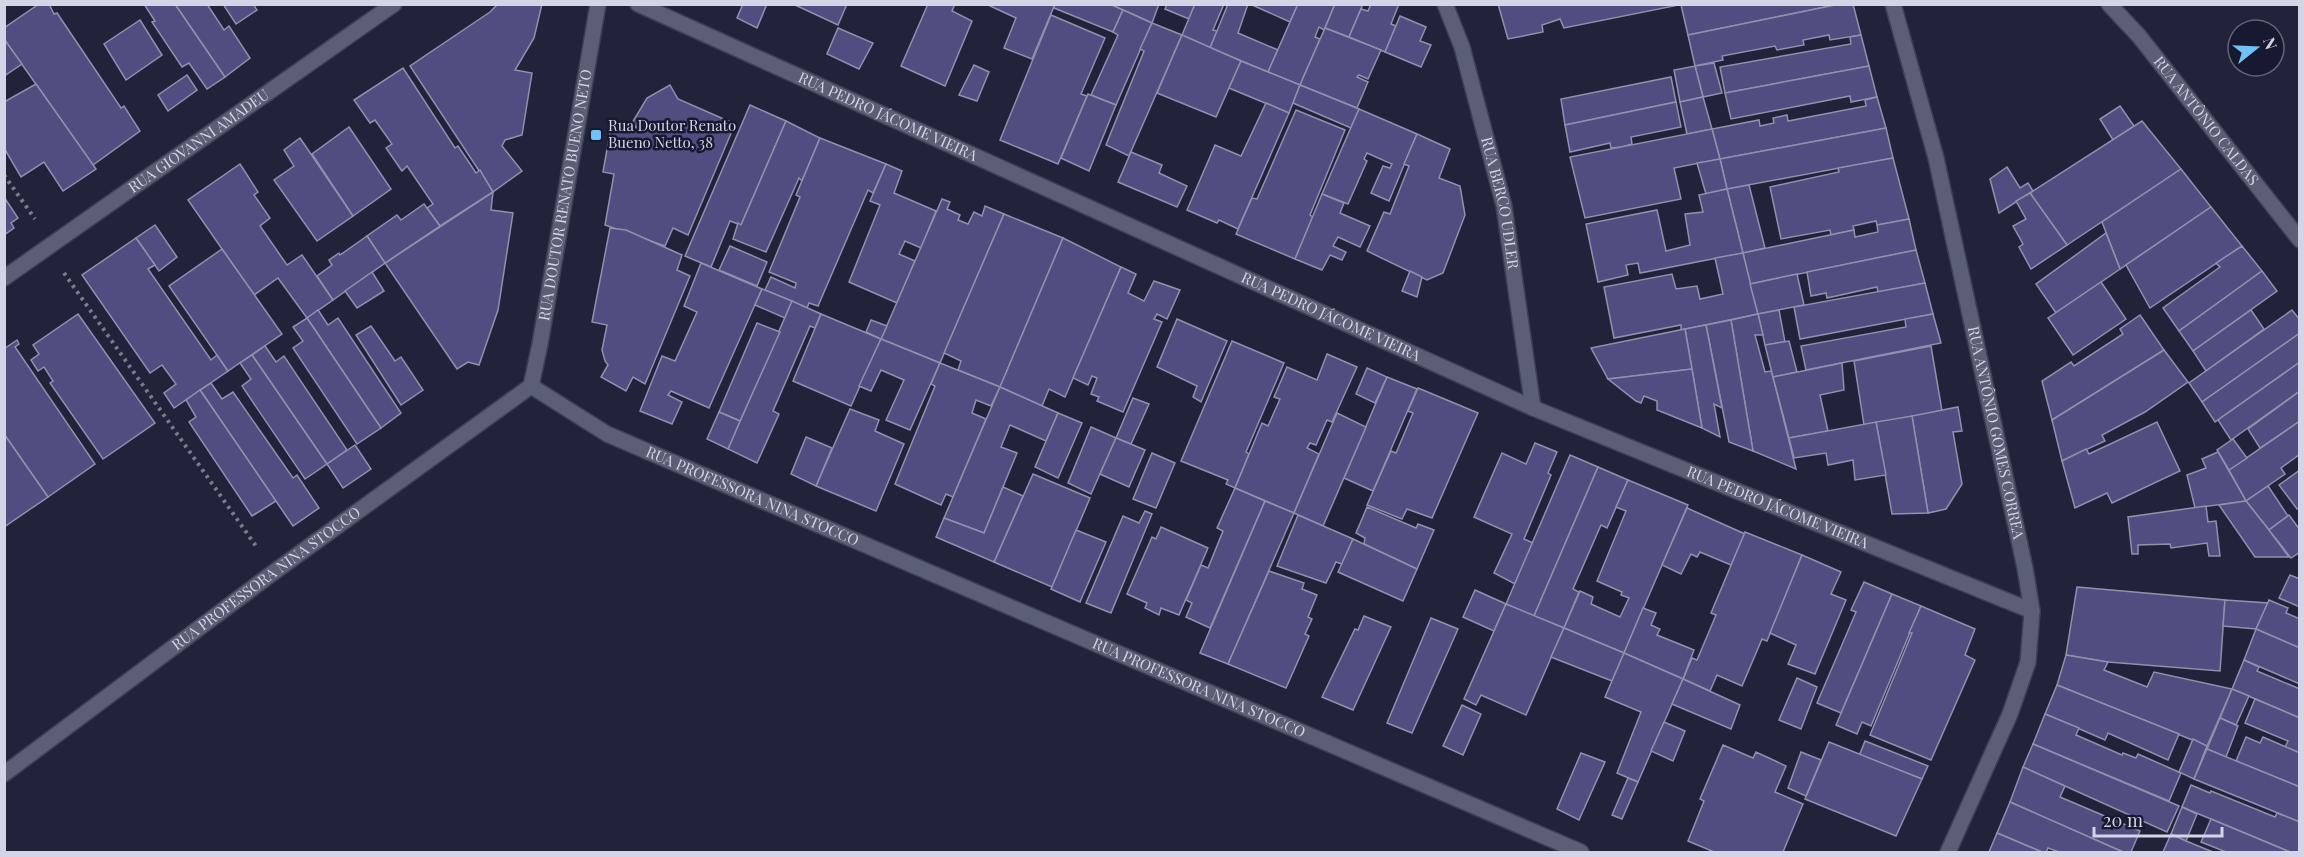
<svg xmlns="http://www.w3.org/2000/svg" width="2304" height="857" viewBox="0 0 2304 857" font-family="'Playfair Display',serif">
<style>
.building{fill:#524d81;stroke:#9190ad;stroke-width:1.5}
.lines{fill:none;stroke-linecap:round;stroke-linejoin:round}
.minor-casing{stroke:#3c3f55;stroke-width:18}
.path{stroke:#797c8f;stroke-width:4;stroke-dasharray:3 4.5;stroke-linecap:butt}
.minor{stroke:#5a5f76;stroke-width:15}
.poi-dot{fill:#72c1f5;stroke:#171930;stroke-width:2}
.labels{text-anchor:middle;stroke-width:5;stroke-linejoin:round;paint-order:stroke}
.street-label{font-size:15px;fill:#d2d5e5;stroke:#171930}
.poi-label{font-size:15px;fill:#d2d5e5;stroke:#171930;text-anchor:start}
</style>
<rect width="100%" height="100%" fill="#20233a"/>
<g class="building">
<path d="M39 4H49L54 14 57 13 121 108 124 106 140 131 93 165 4 39V28Z"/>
<path d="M144 4H175L225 77 207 89 189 63 182 67 152 22 155 21Z"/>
<path d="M175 4H207L224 30 229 26 250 58 225 77Z"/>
<path d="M223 4H253L257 10 236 24Z"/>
<path d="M498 4H542L534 38 515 70 532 73 522 135 505 140 502 146 522 171 493 192 410 66 490 12Z"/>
<path d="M743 4H767L757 28 737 18Z"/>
<path d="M793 4H847L838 25Z"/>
<path d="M928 4H955L952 11 972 21 945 86 901 66Z"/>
<path d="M986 4H1055L1032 59 1004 48 1016 18Z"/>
<path d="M1055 4H1110L1123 10 1113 32 1054 8Z"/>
<path d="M1110 4H1159L1152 23Z"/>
<path d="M1167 4H1195L1189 19 1165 9Z"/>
<path d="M1195 4H1224L1213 30 1217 31 1210 48 1182 35Z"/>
<path d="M1228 4H1248L1238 33 1278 50 1268 72 1210 48Z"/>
<path d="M1250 4H1298L1290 22Z"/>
<path d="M1298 4H1335L1324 30 1319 27 1315 37 1320 39 1300 85 1268 72Z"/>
<path d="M1335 4H1363L1349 37 1325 28Z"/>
<path d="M1371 4H1399L1391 24 1396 26 1385 52 1349 37 1361 9 1368 11Z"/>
<path d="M1498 4H1679V5L1564 28 1560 19 1542 25 1543 32 1508 39Z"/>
<path d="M1824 4 1825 7 1688 35 1681 5Z"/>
<path d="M1840 4H1853L1861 35 1830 40 1829 35 1803 40 1804 45 1777 50 1775 46 1722 56 1723 60 1695 66 1688 35Z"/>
<path d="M1123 10 1152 23 1116 105 1091 95 1118 35 1113 32Z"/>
<path d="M1051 15 1105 38 1081 94 1087 96 1058 164 1000 140Z"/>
<path d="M1400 16 1426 27 1420 41 1431 45 1421 67 1385 52Z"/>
<path d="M140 20 162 55 126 80 104 44Z"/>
<path d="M1152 23 1182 35 1129 156 1106 145 1144 51 1140 49Z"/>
<path d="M838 28 873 43 859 69 827 54Z"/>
<path d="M1325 28 1381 50 1368 79 1359 75 1357 77 1368 82 1357 108 1300 85Z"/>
<path d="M1182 35 1241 61 1216 117 1157 93Z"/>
<path d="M1861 35 1869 66 1725 93 1720 67 1851 44 1850 37Z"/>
<path d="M4 39 22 64 4 76Z"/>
<path d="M1241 61 1300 85 1289 113 1229 88Z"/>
<path d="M1714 63 1722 93 1703 97 1695 66Z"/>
<path d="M974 65 989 72 977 101 959 95Z"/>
<path d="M1695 66 1703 97 1680 102 1674 70Z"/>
<path d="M1869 66 1877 97 1851 102 1850 96 1731 119 1725 93Z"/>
<path d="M403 68 455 148 458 146 476 173 480 170 493 192 440 226 427 208 433 204 407 166 402 171 386 148 392 144 375 120 370 123 354 100Z"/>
<path d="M187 75 197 90 168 111 158 95Z"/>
<path d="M1671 77 1676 102 1565 125 1561 99Z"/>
<path d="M36 84 96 169 63 191 44 162 21 177 4 148V102Z"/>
<path d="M670 85 678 99 735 124 688 235 673 228 665 246 605 225 614 174 603 172 612 121 638 128 632 123 647 98Z"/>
<path d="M1300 85 1359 109 1351 128 1293 103Z"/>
<path d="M1088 94 1116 105 1089 171 1061 158Z"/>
<path d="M1703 97 1712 129 1687 134 1680 102Z"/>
<path d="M1877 97 1886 128 1720 159 1712 129 1759 120 1760 126 1774 123 1773 118 1787 115 1788 121 1866 106 1865 100Z"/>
<path d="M1676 102 1681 127 1631 137 1632 144 1622 147 1611 148 1610 143 1570 152 1565 125Z"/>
<path d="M1266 103 1289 113 1238 229 1219 220 1217 223 1187 210 1215 145 1241 156Z"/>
<path d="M750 105 786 121 741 225 730 221 711 267 685 256Z"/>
<path d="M2120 106 2134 126 2113 140 2100 119Z"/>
<path d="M1359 109 1417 134 1389 201 1371 193 1383 166 1390 168 1392 164 1367 153 1364 159 1367 161 1348 204 1322 194Z"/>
<path d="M1296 110 1345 130 1310 215 1313 217 1295 259 1236 234 1252 198 1257 199Z"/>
<path d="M786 121 820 138 802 181 799 178 766 252 733 239 738 223 741 225Z"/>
<path d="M2142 121 2181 169 2067 245 2030 193Z"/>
<path d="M349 127 391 189 353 216 312 154Z"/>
<path d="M1886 128 1893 158 1727 189 1720 159Z"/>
<path d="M1712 129 1720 159 1674 168 1681 199 1585 218 1570 157Z"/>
<path d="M1417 134 1450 149 1439 178 1460 186 1465 215 1443 273 1427 280 1367 251 1384 212 1390 214 1409 166 1404 164Z"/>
<path d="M300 138 353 216 317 241 274 180 294 166 284 150Z"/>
<path d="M820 138 886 164 873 193 868 190 818 306 809 303 807 308 765 290 771 277 795 288 796 283 769 272 800 197 796 195Z"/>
<path d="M1131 152 1162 165 1159 173 1187 186 1177 207 1118 182Z"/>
<path d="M1893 158 1909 219 1877 225 1876 221 1853 226 1854 230 1831 235 1830 230 1781 239 1770 187 1839 172 1838 168Z"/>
<path d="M1720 159 1727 189 1706 194 1697 163Z"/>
<path d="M240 164 258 192 254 195 270 218 260 226 287 265 302 255 333 300 307 318 278 278 254 295 188 200Z"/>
<path d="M886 164 902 171 894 193 936 211 921 248 905 241 899 254 915 261 897 303 849 282 880 205 870 201Z"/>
<path d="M2007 167 2020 188 2028 183 2033 191 1999 213 1990 179Z"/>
<path d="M2181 169 2211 207 2120 269 2102 222Z"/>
<path d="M1749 185 1765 248 1743 253 1727 189Z"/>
<path d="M1727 189 1743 253 1640 273 1638 263 1626 265 1628 275 1598 282 1586 224 1657 210 1666 251 1690 245 1685 214 1703 212 1699 195Z"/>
<path d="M493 192 491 210 513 213 498 310 479 365 468 362 457 369 385 263Z"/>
<path d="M2030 193 2067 245 2031 269 2019 247 2023 244 2013 226 2026 219 2016 201Z"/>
<path d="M1322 194 1344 203 1340 213 1370 226 1360 247 1338 237 1333 246 1346 252 1342 260 1330 255 1322 270 1295 259Z"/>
<path d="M4 197 18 218 11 223 14 228 4 235Z"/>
<path d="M942 199 950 202 947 209 960 215 958 220 968 224 974 212 982 216 985 206 1004 214 940 363 881 339Z"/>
<path d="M424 204 440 226 385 263 367 236 397 215 401 220Z"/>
<path d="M2211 207 2242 246 2150 308 2126 265Z"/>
<path d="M1004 214 1063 238 1000 387 958 370 961 361 944 353Z"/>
<path d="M1909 219 1916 250 1750 284 1743 253 1854 230 1855 237 1878 232 1877 225Z"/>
<path d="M155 225 177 257 159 271 136 238Z"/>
<path d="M610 228 626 230 682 255 677 270 690 276 645 384 633 377 626 391 601 377 608 365 605 361 602 350 607 325 592 322Z"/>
<path d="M2106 233 2120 269 2056 313 2036 284Z"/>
<path d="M367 236 385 263 333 300 317 276 332 265 329 260 339 253 340 255Z"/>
<path d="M136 238 155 265 148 269 211 360 217 355 228 371 174 408 164 393 176 384 162 365 150 373 82 275Z"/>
<path d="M1063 238 1121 267 1065 397 1049 389 1042 406 1000 387Z"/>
<path d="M730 246 767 262 757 286 719 270Z"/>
<path d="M2242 246 2262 271 2179 331 2163 308 2220 267 2216 263Z"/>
<path d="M222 249 282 334 228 371 169 286Z"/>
<path d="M1916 250 1925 283 1878 292 1877 287 1827 298 1826 293 1811 296 1807 272Z"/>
<path d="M1743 253 1758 314 1681 330V325L1614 338 1604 287 1672 274 1676 289 1697 286 1700 299 1723 294 1715 258Z"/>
<path d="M701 263 762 289 709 408 671 391 668 395 682 402 672 424 640 411 662 356 675 361 697 312 684 306Z"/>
<path d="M1121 267 1136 274 1128 293 1144 301 1154 281 1180 290 1167 319 1157 314 1154 319 1162 322 1123 412 1097 401 1099 397 1091 394 1097 378 1092 376 1088 385 1073 378Z"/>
<path d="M1410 271 1422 277 1417 297 1402 291Z"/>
<path d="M2262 271 2277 291 2193 351 2179 331Z"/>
<path d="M372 272 384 291 357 308 345 291Z"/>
<path d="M1797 274 1804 305 1758 314 1750 284Z"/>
<path d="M2101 282 2126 319 2073 355 2048 318Z"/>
<path d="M1925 283 1933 314 1800 339 1794 307Z"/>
<path d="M762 289 792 301 785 318 755 305Z"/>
<path d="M792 301 821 314 815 328 810 326 773 411 779 414 757 463 728 449Z"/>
<path d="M318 310 328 325 338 318 401 413 381 428 307 318Z"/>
<path d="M1779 310 1785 342 1765 345 1758 314Z"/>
<path d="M2251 310 2264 329 2206 371 2193 351Z"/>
<path d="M2292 310 2300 320V333L2202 402 2189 383Z"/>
<path d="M78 314 155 423 103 459 50 383 53 381 44 367 38 371 31 360 39 354 33 345Z"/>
<path d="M821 314 881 339 851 406 793 381Z"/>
<path d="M1758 314 1763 335H1755L1765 372 1771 371 1773 377 1796 469 1753 451 1731 320Z"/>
<path d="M1933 314 1941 343 1806 370 1801 346 1906 327 1905 319Z"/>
<path d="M2140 315 2164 350 2052 420 2042 381 2071 362 2074 366 2123 334 2120 329Z"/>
<path d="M307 318 381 428 357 444 293 348 303 341 293 327Z"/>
<path d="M1177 319 1227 341 1201 402 1193 397 1197 386 1157 367Z"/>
<path d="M871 320 887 326 881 339 866 332Z"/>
<path d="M1731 320 1753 451 1729 442 1706 325Z"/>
<path d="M757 323 780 332 740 421 719 412Z"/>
<path d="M1706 325 1722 408 1714 404 1720 437 1702 428 1685 329Z"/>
<path d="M371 326 395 361 401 357 423 390 401 405 356 335Z"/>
<path d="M1685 329 1692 369 1608 379 1591 348Z"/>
<path d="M2300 333V362L2215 422 2202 402Z"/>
<path d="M881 339 940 363 910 430 886 420 904 380 881 370 871 391 859 386Z"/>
<path d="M17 340 19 344 15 347 95 464 48 497 4 434V349Z"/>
<path d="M1232 341 1284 363 1246 452 1249 454 1235 488 1226 484 1228 480 1181 461Z"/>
<path d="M1789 341 1797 372 1773 377 1765 345Z"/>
<path d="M265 346 276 362 284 356 347 450 327 464 252 355Z"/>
<path d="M1931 346 1942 411 1864 425 1854 361Z"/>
<path d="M2164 350 2188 382 2145 412 2102 435 2105 441 2062 461 2052 420Z"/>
<path d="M1327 354 1357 367 1332 422 1327 420 1316 445 1310 443 1307 448 1319 454 1294 513 1235 488 1262 423 1268 426 1280 399 1274 397 1287 367 1317 380Z"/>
<path d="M252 355 327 464 305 479 242 386 251 379 240 363Z"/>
<path d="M2300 362V391L2231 440 2218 420Z"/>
<path d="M940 363 1000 387 991 406 976 400 972 413 986 419 953 497 946 494 941 505 895 484 935 386 931 384Z"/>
<path d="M1842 363 1844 390 1820 395 1828 431 1789 438 1773 377Z"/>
<path d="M1367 368 1387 377 1375 403 1356 394Z"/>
<path d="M1692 369 1702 428 1657 410V401L1644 396 1641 403 1636 401 1608 379Z"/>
<path d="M1387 377 1417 389 1373 491 1344 478Z"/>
<path d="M211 383 222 399 233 392 293 478 297 475 319 508 293 526 200 390Z"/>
<path d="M1000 387 1058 413 1046 441 1010 425 1001 447 1017 453 984 533 944 518Z"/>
<path d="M1418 388 1478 413 1432 518 1407 509 1402 519 1367 505 1391 451 1396 453 1413 413 1408 411Z"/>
<path d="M200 390 276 501 252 516 189 422 196 417 186 400Z"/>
<path d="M2300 391V421L2260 448 2248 429Z"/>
<path d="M1133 398 1149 404 1131 444 1116 438Z"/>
<path d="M1958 407 1962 431 1953 432 1962 484 1946 509 1928 513 1912 416Z"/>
<path d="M850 409 879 420 875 431 904 444 876 511 816 486Z"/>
<path d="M719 412 740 421 728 449 707 439Z"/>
<path d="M1058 413 1082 423 1058 478 1035 467Z"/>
<path d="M1337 413 1366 427 1323 526 1294 513Z"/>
<path d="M1912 416 1928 513 1892 514 1876 422Z"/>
<path d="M2300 421V454L2281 468 2285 474 2246 501 2229 470Z"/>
<path d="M1876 422 1886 475 1855 480 1853 460 1828 465 1826 453 1794 458 1789 438Z"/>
<path d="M2157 422 2180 471 2112 503 2107 493 2075 508 2062 461 2086 449 2089 454Z"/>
<path d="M1091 427 1116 438 1091 494 1068 483Z"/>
<path d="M4 434 48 497 4 527Z"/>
<path d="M806 437 832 448 816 486 791 474Z"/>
<path d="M1116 438 1145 450 1129 487 1100 474Z"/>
<path d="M2233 439 2247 458 2229 470 2217 450Z"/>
<path d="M1535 443 1557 452 1548 473 1551 475 1524 539 1533 543 1515 584 1494 573 1512 534 1474 517 1502 453 1526 464Z"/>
<path d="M355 445 371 469 343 488 327 464Z"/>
<path d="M2218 452 2246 501 2195 508 2187 475 2206 468 2202 459Z"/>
<path d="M1152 453 1175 463 1156 508 1133 499Z"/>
<path d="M1570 455 1598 467 1534 616 1506 604Z"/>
<path d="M1598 467 1628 480 1607 528 1601 525 1573 589 1579 592 1564 628 1534 616Z"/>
<path d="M2300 470V507L2297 509 2279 485Z"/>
<path d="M1033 474 1090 498 1052 587 994 562Z"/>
<path d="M1628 480 1688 505 1624 653 1564 628 1580 591 1593 597 1591 604 1620 617 1629 598 1621 595 1622 592 1597 581 1626 511 1616 507Z"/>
<path d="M2268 486 2288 516 2269 530 2246 501Z"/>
<path d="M1003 487 1023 496 994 562 936 537 944 518 984 533Z"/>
<path d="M1235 488 1265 501 1210 628 1186 617 1192 603 1186 600 1201 565 1208 568 1223 531 1217 528Z"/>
<path d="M1265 501 1294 513 1228 664 1200 653Z"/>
<path d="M2246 501 2269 530 2289 557H2255L2219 505Z"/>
<path d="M2206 506 2208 522 2216 521 2220 556H2209L2207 543 2171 548 2170 544 2138 545V554H2132L2128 517Z"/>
<path d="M1367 507 1416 528 1418 524 1434 530 1417 569 1364 544 1365 538 1356 533Z"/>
<path d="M1687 508 1745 534 1731 565 1700 552 1697 557 1691 554 1681 574 1662 565Z"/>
<path d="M1145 511 1152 514 1111 613 1086 603 1123 516 1139 523Z"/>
<path d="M1298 515 1353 539 1342 564 1336 562 1326 583 1277 566Z"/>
<path d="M2289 515 2300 530V552L2291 558 2269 530Z"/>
<path d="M1161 527 1208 548 1179 615 1161 608 1159 615 1145 608 1147 603 1127 594 1152 537 1156 539Z"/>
<path d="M1076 530 1106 542 1080 602 1051 589Z"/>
<path d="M1745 532 1802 555 1767 641 1762 639 1742 686 1717 675 1710 691 1683 679 1692 658 1697 660 1716 615 1711 613Z"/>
<path d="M1353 539 1417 569 1403 601 1338 572Z"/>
<path d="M1802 555 1841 572 1831 594 1846 600 1815 674 1788 664 1796 645 1770 633Z"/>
<path d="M1269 571 1304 583 1302 589 1317 595 1308 617 1312 619 1305 634 1309 636 1286 688 1228 664Z"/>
<path d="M2290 575 2300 579V607L2279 598Z"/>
<path d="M1864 582 1892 594 1841 713 1817 703 1856 612 1851 610Z"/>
<path d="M2077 587 2225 600 2220 671 2108 662 2066 655Z"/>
<path d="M1475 590 1506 604 1494 631 1463 617Z"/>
<path d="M1892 594 1921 606 1871 726 1862 722 1857 734 1836 725Z"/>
<path d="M2225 600 2268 603 2256 629 2223 626Z"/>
<path d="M2269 600 2288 608 2286 613 2300 619V648L2256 629Z"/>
<path d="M1506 604 1564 628 1526 715 1481 695 1476 705 1464 699Z"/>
<path d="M1921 606 1975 629 1965 655 1975 660 1931 760 1870 735 1912 633H1909Z"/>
<path d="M1643 608 1656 613 1651 625 1660 629 1657 635 1694 650 1683 679 1624 653Z"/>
<path d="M1364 616 1391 627 1353 710 1322 697 1355 629 1358 630Z"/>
<path d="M1431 618 1458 629 1412 733 1387 723Z"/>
<path d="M1564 628 1624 653 1612 681 1551 657Z"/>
<path d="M2256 629 2300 648V684L2244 660Z"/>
<path d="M1624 653 1683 679 1638 782 1617 773 1641 712 1605 697Z"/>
<path d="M2066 655 2108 662 2104 670 2147 687 2154 672 2232 689 2207 746 2057 685Z"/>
<path d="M2244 660 2259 667 2257 671 2300 689V718L2232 689Z"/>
<path d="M1797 678 1817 687 1801 729 1779 720Z"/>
<path d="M1683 679 1740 705 1731 729 1672 704Z"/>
<path d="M2057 685 2179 734 2168 760 2108 733 2105 740 2045 714Z"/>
<path d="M2232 689 2249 696 2236 725 2220 718Z"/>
<path d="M2255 699 2300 718V753L2285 747 2288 741 2245 723Z"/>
<path d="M1462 705 1481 714 1463 755 1443 746Z"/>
<path d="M2045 714 2079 728 2076 735 2122 755 2123 753 2136 758 2138 754 2181 773 2169 801 2033 744Z"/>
<path d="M2220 718 2238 726 2226 757 2207 749Z"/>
<path d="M1664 722 1685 731 1673 761 1651 751Z"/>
<path d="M2246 737 2260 743 2263 737 2300 753V787L2236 761Z"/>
<path d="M2193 739 2207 746 2194 779 2179 772Z"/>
<path d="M1865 741 1928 766 1922 779 1859 756Z"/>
<path d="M1829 742 1922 779 1896 836 1805 799Z"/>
<path d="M2033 744 2179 806 2167 832 2023 767Z"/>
<path d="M1723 745 1753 758 1756 752 1786 766 1775 792 1803 804 1783 852H1711L1712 851 1688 841 1704 801 1700 799Z"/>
<path d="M2207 749 2300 787V822L2194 779Z"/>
<path d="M1801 752 1821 760 1806 796 1788 788Z"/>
<path d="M1581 753 1605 762 1579 820 1557 809Z"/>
<path d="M2023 767 2065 786 2060 797 2140 831 2131 852H2123L2010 802Z"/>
<path d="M1628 778 1638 782 1622 819 1612 815Z"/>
<path d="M2191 785 2210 793 2211 791 2275 817 2277 813 2300 822V852H2290L2182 807Z"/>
<path d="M2010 802 2123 852H2059L2048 848 2046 852H2042L1997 833Z"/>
<path d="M2182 807 2197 814 2186 841 2171 834Z"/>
<path d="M2211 819 2290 852H2226L2201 842Z"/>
<path d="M1997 833 2042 852H1989Z"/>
<path d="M2171 834 2186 841 2213 852H2163Z"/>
</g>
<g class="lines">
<g class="minor-casing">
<g id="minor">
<path id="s1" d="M638 4 1533 408 2032 611"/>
<path id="s2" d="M1445 4 1462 47 1504 206 1533 408"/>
<path id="s3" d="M1893 4 1936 158 2025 568 2032 611 2028 662 2010 714 1948 852"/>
<path id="s4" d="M2109 4 2139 36 2300 240"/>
<path id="s5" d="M4 278 394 4"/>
<path id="s6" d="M531 386 607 434 1581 852"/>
<path id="s7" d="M531 386 540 344 598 4"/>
<path id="s8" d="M4 774 274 572 531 386"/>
</g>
</g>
<g class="path">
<path d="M4 175 35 219"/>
<path d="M64 273 258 549"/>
</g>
<use href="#minor" class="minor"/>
</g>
<rect class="poi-dot" x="590" y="129" width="12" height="12" rx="3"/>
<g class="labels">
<g class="street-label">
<text dy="5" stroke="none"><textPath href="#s1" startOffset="274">RUA PEDRO JÁCOME VIEIRA</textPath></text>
<text dy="5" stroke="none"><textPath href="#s4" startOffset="152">RUA ANTÔNIO CALDAS</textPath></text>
<text dy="5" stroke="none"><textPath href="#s5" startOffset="238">RUA GIOVANNI AMADEU</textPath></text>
<text dy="5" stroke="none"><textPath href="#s7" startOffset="194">RUA DOUTOR RENATO BUENO NETO</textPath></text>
<text dy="5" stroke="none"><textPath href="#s2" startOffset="207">RUA BERCO UDLER</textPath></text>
<text dy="5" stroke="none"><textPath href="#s1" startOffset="760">RUA PEDRO JÁCOME VIEIRA</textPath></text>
<text dy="5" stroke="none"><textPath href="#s3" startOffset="441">RUA ANTÔNIO GOMES CORREA</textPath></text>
<text dy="5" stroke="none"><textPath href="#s6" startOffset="248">RUA PROFESSORA NINA STOCCO</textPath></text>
<text dy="5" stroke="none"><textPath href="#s1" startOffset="1246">RUA PEDRO JÁCOME VIEIRA</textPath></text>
<text dy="5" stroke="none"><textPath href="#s8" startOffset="327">RUA PROFESSORA NINA STOCCO</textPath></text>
<text dy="5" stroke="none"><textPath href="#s6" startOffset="734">RUA PROFESSORA NINA STOCCO</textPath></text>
</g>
<g class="poi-label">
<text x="608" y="131">Rua Doutor Renato<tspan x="608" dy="17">Bueno Netto, 38</tspan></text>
</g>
</g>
<rect width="2304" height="857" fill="none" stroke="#d2d5e5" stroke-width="12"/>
<g transform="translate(2256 48) rotate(72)"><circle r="28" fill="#171930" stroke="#626478" stroke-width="1.5"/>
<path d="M0-4.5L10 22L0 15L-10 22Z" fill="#72c1f5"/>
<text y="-9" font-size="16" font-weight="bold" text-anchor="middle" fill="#d2d5e5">N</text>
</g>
<path d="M2094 827v9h128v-9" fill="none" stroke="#d2d5e5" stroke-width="3"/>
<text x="2103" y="827" font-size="18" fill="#d2d5e5" stroke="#171930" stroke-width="4.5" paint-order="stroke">20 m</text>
</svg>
